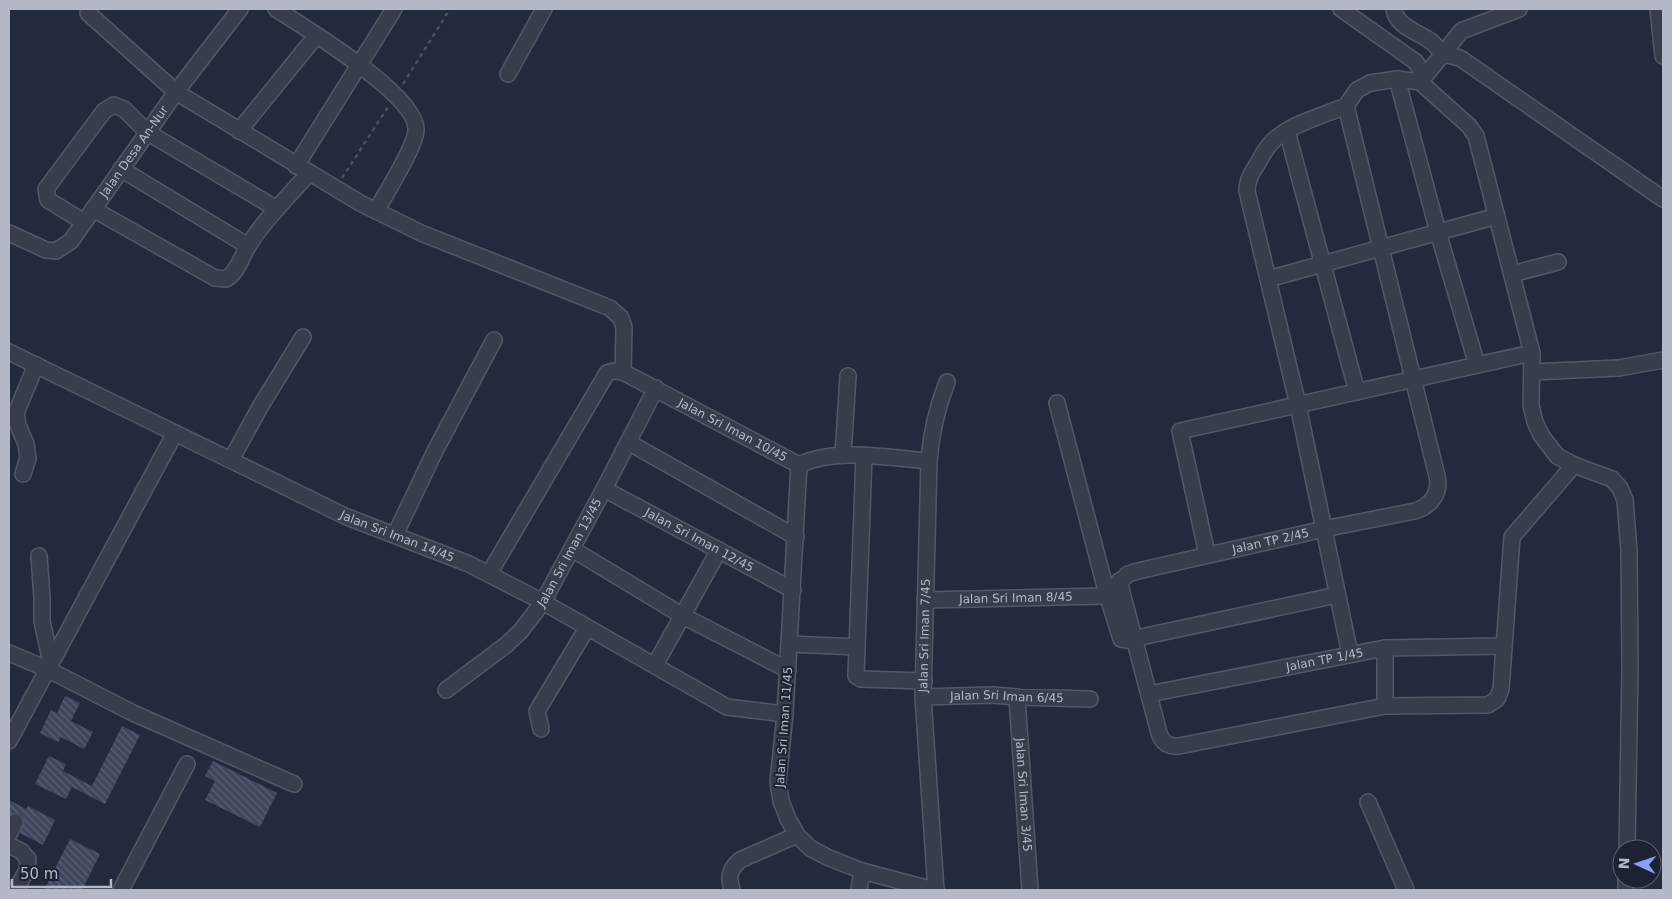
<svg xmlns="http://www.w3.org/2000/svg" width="1672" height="899" viewBox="0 0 1672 899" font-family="'DejaVu Sans',sans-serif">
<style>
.building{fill:url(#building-back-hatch)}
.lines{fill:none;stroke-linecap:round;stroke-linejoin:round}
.minor-casing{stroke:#535869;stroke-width:18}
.path{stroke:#44545c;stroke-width:2.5;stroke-dasharray:4 4;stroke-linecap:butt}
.minor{stroke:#383d4e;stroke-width:15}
.labels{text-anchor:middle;stroke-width:4;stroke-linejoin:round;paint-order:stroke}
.street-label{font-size:12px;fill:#b4b8c9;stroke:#1d2233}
</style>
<defs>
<pattern id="building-back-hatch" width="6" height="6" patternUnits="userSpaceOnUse" patternTransform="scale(1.25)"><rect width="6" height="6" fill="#40465e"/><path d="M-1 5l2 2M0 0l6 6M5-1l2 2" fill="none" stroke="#595f74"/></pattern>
</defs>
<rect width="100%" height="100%" fill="#242a3e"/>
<g class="building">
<path d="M65 696 80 703 71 721 93 732 84 749 61 737 58 742 40 733 51 710 57 713Z"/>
<path d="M122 726 140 735 105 804 72 787 66 799 35 784 49 756 66 764 63 771 92 786Z"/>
<path d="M213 761 277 793 260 827 205 800 215 781 205 776Z"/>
<path d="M9 800 26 809 28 806 55 820 43 845 20 833 24 822 23 817 20 814 15 813 9 815Z"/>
<path d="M70 839 100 854 82 890H44Z"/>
</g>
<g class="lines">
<g class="minor-casing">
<g id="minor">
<path d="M276 9C305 28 416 94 416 129 417 144 385 195 376 211"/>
<path d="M1341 9 1416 62 1424 77"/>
<path d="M1394 9C1396 27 1419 32 1432 42 1436 46 1439 50 1443 54L1461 31 1519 9"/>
<path d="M1658 9 1663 56"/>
<path id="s1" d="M88 13 176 92 360 203 421 233 610 308 621 318 624 327 623 372 799 465C836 447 889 458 929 461"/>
<path d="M508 74 544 9"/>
<path d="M1397 79 1438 232 1477 365"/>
<path d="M1420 82 1443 54 1460 58 1663 199"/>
<path d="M1346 106C1327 114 1295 123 1279 136 1270 142 1263 153 1258 163 1252 172 1247 180 1247 191L1298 405 1350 654"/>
<path d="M239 131 316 36"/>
<path d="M1287 131 1357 392"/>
<path d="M296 166 394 9"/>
<path d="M121 169 248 246"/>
<path d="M93 209 215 278 226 279C237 273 241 258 247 248 262 222 289 196 309 173"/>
<path d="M84 222 48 200 46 189 104 111 114 105 124 109 147 132 277 209"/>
<path id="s2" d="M9 233 46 250 56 251 71 241 176 92 240 9"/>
<path d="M1512 274 1558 262"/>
<path d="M1268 279 1497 216"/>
<path id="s3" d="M9 352 347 517 469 564 543 602 727 707 785 714"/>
<path d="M1532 372 1619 368 1663 360"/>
<path d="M1057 403 1107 594 1121 639 1127 640 1337 595"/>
<path d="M628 442 796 537"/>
<path d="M843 455 848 376"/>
<path d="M864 456 856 676 861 679 924 681"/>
<path d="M231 460 260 407 303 337"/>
<path d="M799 465 785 714 778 782 781 801 788 819 797 835 810 848 827 857 862 871 934 890"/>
<path d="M23 474 28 458 26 444 18 425 16 413 36 365"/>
<path id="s4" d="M604 489 793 590"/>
<path d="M395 535 435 451 494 340"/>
<path d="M572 549 683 616 788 670"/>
<path d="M1207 554 1180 431 1532 353"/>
<path d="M39 556 42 598V621L51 663"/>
<path d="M489 574 607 373 614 371 623 372"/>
<path d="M1119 581 1159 733C1162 743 1169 747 1179 746L1385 706 1488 705 1497 699 1501 689 1512 537 1574 465"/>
<path id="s5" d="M925 600 1103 596 1107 594 1128 574 1138 571 1324 529 1415 511C1431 506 1441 493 1437 476L1346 106 1357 90 1370 83 1397 79 1420 82 1469 126 1476 136 1532 353 1531 405 1535 422 1541 435 1557 456 1574 465 1612 479 1620 488 1625 500 1629 551 1630 668 1627 849"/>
<path d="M789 644 857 647"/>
<path d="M1385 648V706"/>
<path d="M9 653 47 669 133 713 294 784"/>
<path d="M655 665 719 550"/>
<path id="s6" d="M446 690 506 645 520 632 543 602 604 489 656 388"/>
<path id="s7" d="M1149 694 1385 648 1503 646"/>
<path id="s8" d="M923 697 992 695 1017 697 1090 699"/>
<path id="s9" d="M1017 697 1030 890"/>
<path d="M541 729 537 711 587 628"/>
<path d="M9 741 175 433"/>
<path d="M1368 802 1406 890"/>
<path d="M9 834 15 822"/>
<path d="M9 845 21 851 28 859 27 870 16 890"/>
<path d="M121 890 187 764"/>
<path d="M732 890C728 877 729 870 740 860L797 835"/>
<path d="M859 890 862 871"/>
<path id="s10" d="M936 890 923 697 929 461C931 433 937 408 947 382"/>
<path d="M1626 890V879"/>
</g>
</g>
<g class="path">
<path d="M403 84 450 9"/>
<path d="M342 178 388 107"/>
</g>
<use href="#minor" class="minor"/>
</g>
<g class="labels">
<g class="street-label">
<text dy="4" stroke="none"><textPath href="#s2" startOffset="178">Jalan Desa An-Nur</textPath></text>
<text dy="4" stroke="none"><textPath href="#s1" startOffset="798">Jalan Sri Iman 10/45</textPath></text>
<text dy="4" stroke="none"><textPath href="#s3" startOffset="430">Jalan Sri Iman 14/45</textPath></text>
<text dy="4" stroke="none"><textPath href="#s4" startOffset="108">Jalan Sri Iman 12/45</textPath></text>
<text dy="4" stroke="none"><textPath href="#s5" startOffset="358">Jalan TP 2/45</textPath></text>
<text dy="4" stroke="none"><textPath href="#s6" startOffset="188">Jalan Sri Iman 13/45</textPath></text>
<text dy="4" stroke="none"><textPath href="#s5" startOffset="91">Jalan Sri Iman 8/45</textPath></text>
<text dy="4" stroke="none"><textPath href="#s10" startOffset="255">Jalan Sri Iman 7/45</textPath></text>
<text dy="4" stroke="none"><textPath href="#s7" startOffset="179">Jalan TP 1/45</textPath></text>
<text dy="4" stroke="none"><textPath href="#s8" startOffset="84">Jalan Sri Iman 6/45</textPath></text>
<text transform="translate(784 727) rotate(-86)" y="4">Jalan Sri Iman 11/45</text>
<text dy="4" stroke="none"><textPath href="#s9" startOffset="98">Jalan Sri Iman 3/45</textPath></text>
</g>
</g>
<rect width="1672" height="899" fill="none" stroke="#b4b8c9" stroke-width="20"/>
<g transform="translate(1637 864) rotate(273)"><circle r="24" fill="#1d2233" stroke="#595e6f"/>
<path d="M0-4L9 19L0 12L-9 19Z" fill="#899ff8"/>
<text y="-8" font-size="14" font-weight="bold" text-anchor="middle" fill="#b4b8c9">N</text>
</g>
<path d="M12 879v8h99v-8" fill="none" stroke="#b4b8c9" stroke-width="2.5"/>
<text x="20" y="879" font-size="15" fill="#b4b8c9" stroke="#1d2233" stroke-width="4" paint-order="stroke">50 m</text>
</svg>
